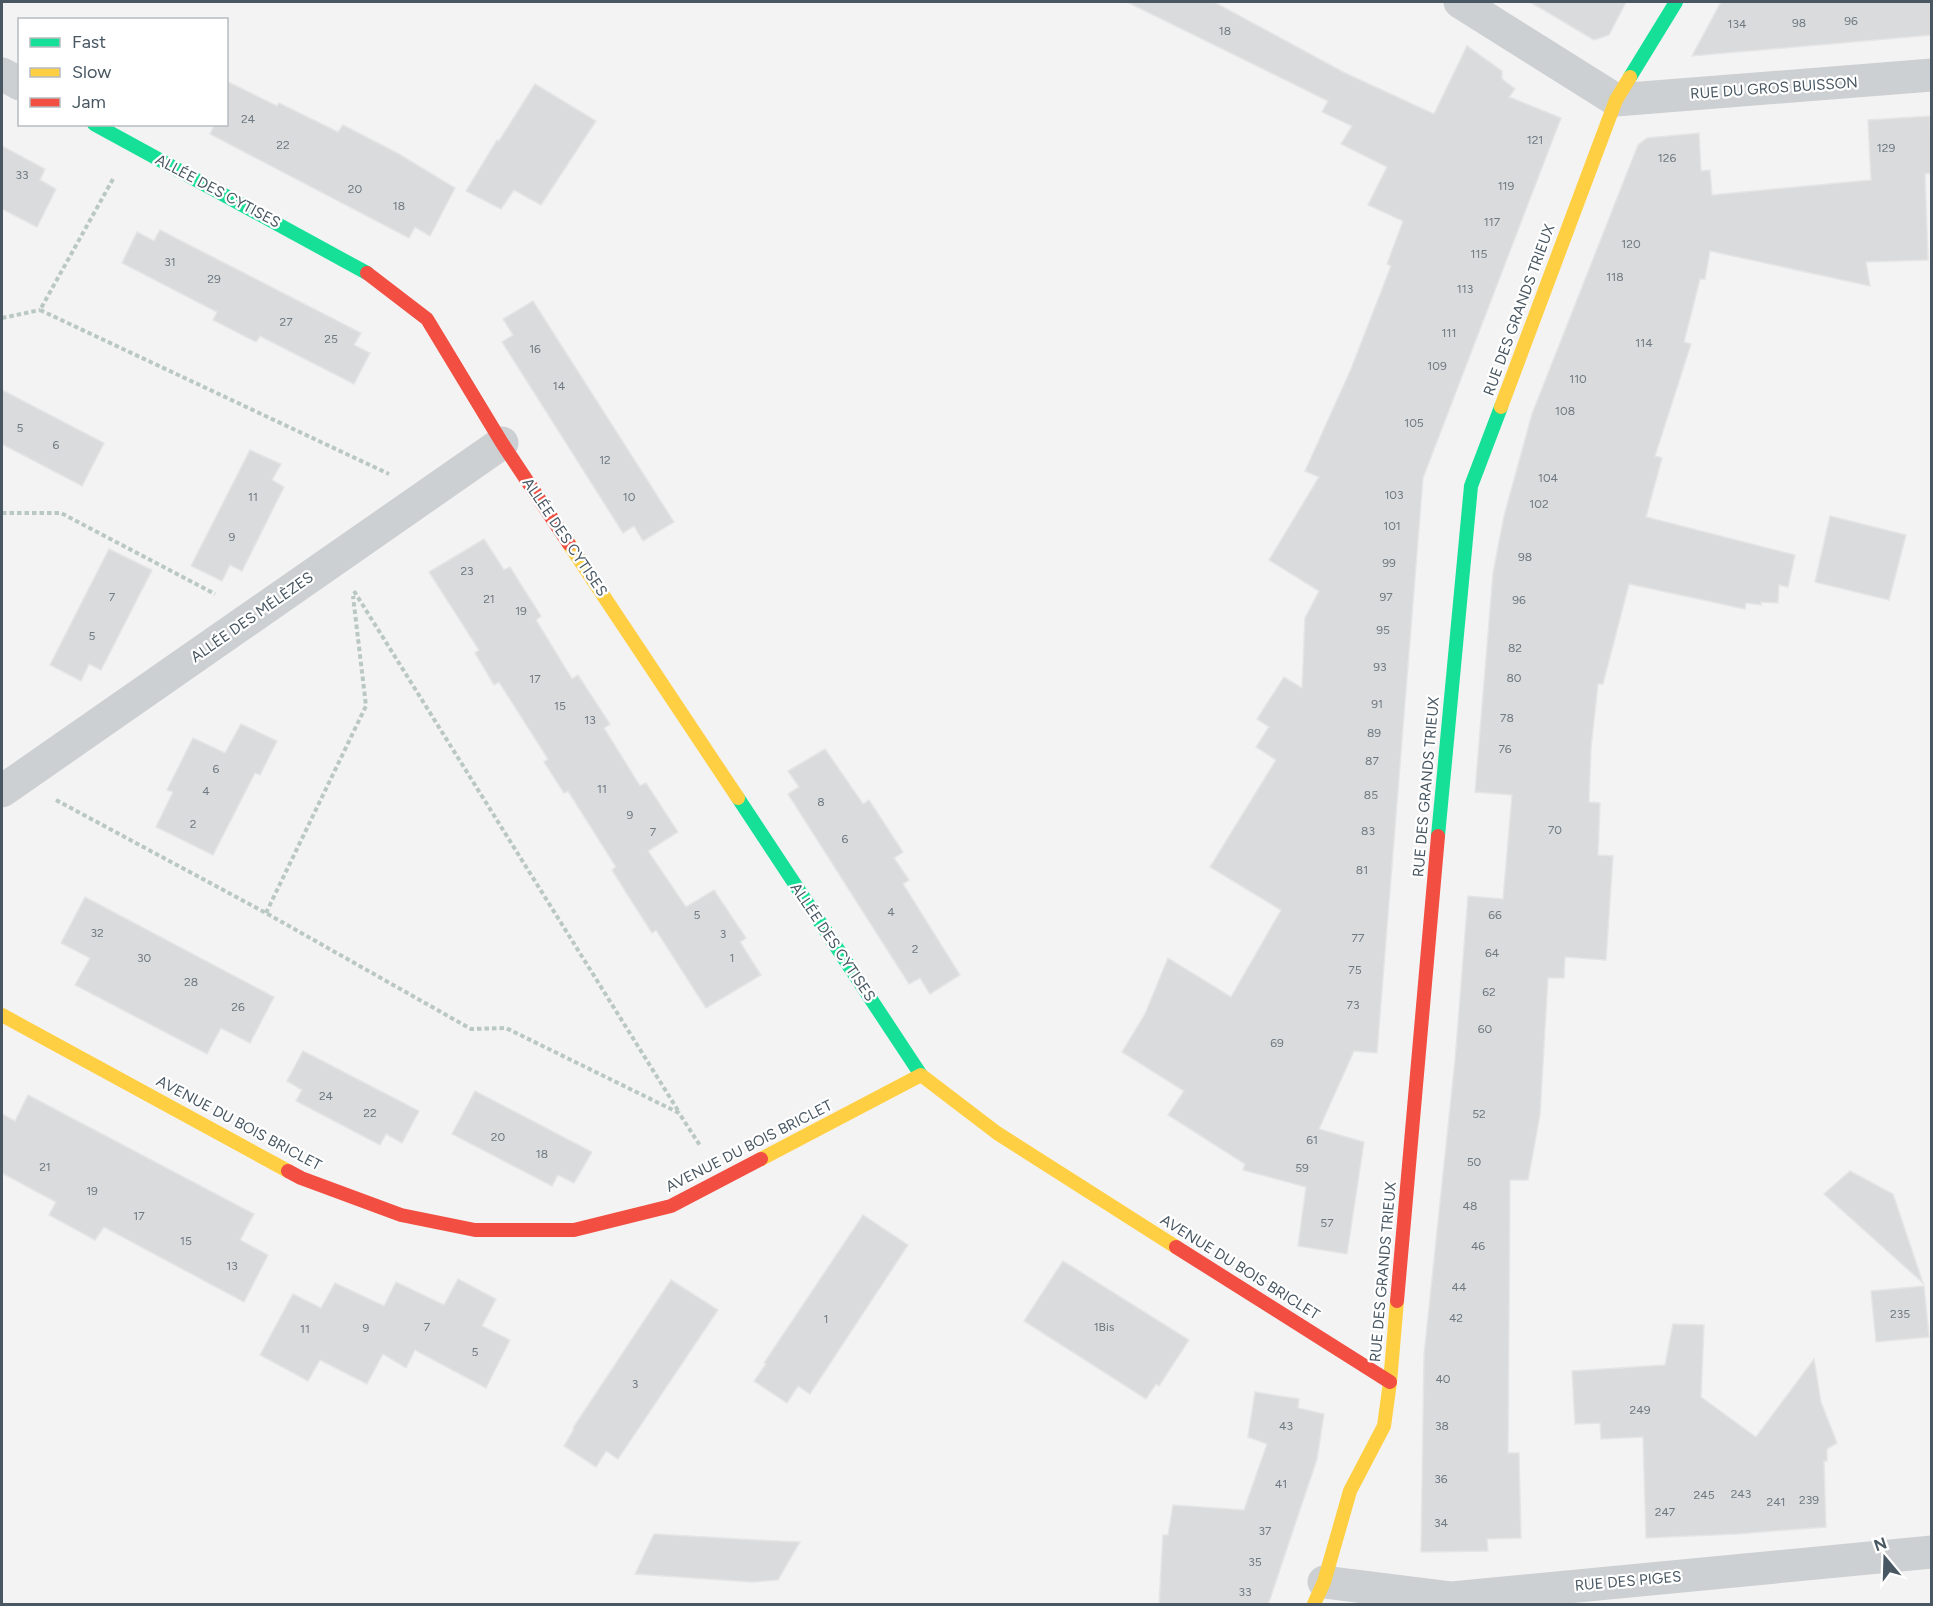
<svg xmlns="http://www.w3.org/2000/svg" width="1933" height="1606" viewBox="0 0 1933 1606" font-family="Figtree,sans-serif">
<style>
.building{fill:#dadbdc;stroke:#e5e5e6;stroke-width:1.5}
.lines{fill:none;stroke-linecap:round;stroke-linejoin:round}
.path{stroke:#bac8c3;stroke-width:4;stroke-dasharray:4.5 3;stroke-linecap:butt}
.street{stroke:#cdd0d2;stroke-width:33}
.fast{stroke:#16e098;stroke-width:14}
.slow{stroke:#ffcf43;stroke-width:14}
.jam{stroke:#f24e42;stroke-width:14}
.labels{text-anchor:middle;stroke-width:4.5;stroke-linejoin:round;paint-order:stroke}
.number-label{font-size:12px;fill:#6e7982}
.street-label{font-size:15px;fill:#485762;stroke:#fff}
</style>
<rect width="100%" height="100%" fill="#f4f3f3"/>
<g class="building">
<path d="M1127 2H1214L1345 73 1434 114 1467 46 1502 71V79L1515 89 1509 97 1561 118 1423 478 1377 1053 1354 1051 1319 1129 1364 1142 1347 1254 1298 1246 1306 1187 1243 1170 1245 1164 1168 1115 1184 1091 1122 1052 1145 1014 1168 958 1231 997 1281 910 1210 867 1276 760 1256 747 1269 727 1257 719 1284 677 1302 688 1305 618 1319 591 1269 560 1319 477 1305 471 1351 369 1391 266 1387 264 1403 221 1368 205 1387 167 1341 144 1352 126 1322 112 1328 101Z"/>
<path d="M1530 2H1626L1609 35 1594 40Z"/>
<path d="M1721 2H1932V35L1692 56Z"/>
<path d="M226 81 277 106 279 103 338 132 343 125 399 154 455 188 430 236 415 227 409 238 210 134 215 124H226Z"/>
<path d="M535 84 596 121 541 205 514 190 501 209 466 191 497 140 499 141Z"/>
<path d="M1930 116 1932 173 1925 174 1928 260 1866 262 1870 286 1710 251 1705 279H1700L1684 342 1691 344 1655 456 1662 458 1646 517 1795 555 1788 587 1779 585 1778 603 1761 602V605L1746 603 1745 609 1629 584 1603 684H1598L1591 748 1589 802 1600 803 1598 855 1613 856 1606 960 1565 957 1564 978H1548L1540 1115 1528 1180H1510L1508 1453H1519L1521 1538 1487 1539 1488 1551 1421 1552 1424 1355 1455 1060 1468 896 1503 899 1512 795 1475 792 1493 573 1504 516 1532 414 1638 145 1647 138 1699 133 1701 171 1710 170 1712 195 1871 180 1868 120Z"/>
<path d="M2 146 45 169 40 180 56 189 37 227 2 209Z"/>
<path d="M160 230 361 333 354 345 370 353 354 384 260 336 256 342 213 320 217 312 122 263 137 232 154 241Z"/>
<path d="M533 301 674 522 643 541 634 526 623 533 502 342 513 335 503 319Z"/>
<path d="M2 390 104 443 82 486 2 444Z"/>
<path d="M250 450 281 464 272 480 284 487 242 571 230 565 222 581 191 566Z"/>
<path d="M1830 516 1906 535 1889 600 1815 582Z"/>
<path d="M484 539 504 570 510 567 541 616 536 620 572 679 578 675 610 724 604 728 640 786 646 783 678 832 648 851 686 907 714 890 746 938 740 942 761 975 706 1008 656 930 652 933 627 894 612 870 616 867 568 791 564 793 544 762 548 759 499 682 494 685 475 653 479 650 429 572Z"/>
<path d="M109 549 152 570 101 670 89 664 81 681 50 665Z"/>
<path d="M241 724 277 741 260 775 255 773 213 855 156 827 173 792 167 790 193 738 225 753Z"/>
<path d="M825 749 863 804 869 800 903 852 894 858 909 880 903 884 960 975 930 994 920 978 909 984 788 794 799 787 788 771Z"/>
<path d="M85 897 274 997 250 1043 221 1028 207 1054 75 985 90 958 61 943Z"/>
<path d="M303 1051 419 1111 402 1143 386 1134 380 1145 296 1101 302 1090 287 1081Z"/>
<path d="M475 1091 592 1152 574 1183 558 1175 552 1186 452 1134Z"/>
<path d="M28 1095 254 1214 240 1240 268 1255 244 1302 104 1227 95 1240 49 1215 56 1202 2 1173V1114L15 1121Z"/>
<path d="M1850 1171 1893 1194 1923 1283 1824 1194Z"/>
<path d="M863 1215 908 1245 810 1394 798 1386 787 1403 754 1381 766 1364 764 1363Z"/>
<path d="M1063 1261 1189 1340 1159 1386 1156 1384 1146 1399 1024 1321Z"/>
<path d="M458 1279 496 1299 482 1326 510 1340 486 1388 415 1350 406 1368 383 1354 367 1384 320 1360 308 1381 260 1355 293 1294 321 1308 335 1283 384 1306 396 1282 444 1305Z"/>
<path d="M671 1280 718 1310 618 1459 606 1451 596 1467 564 1446 574 1429 573 1428Z"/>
<path d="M1924 1286 1929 1337 1876 1342 1871 1291Z"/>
<path d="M1673 1324 1704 1325 1701 1397 1756 1437 1814 1359 1821 1402 1837 1443 1827 1449V1461H1824L1826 1527 1737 1534 1646 1538 1643 1437 1601 1439 1600 1423 1575 1424 1572 1371 1665 1365Z"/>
<path d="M1255 1392 1299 1399 1298 1408 1324 1414 1317 1459 1268 1605H1159L1163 1535H1168L1173 1505 1244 1510 1267 1444 1248 1437Z"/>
<path d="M654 1534 757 1540 800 1542 778 1580 752 1582 635 1574Z"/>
</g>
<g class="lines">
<g class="path">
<path d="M113 179 40 310 389 474"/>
<path d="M2 318 40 310"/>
<path d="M2 513H61L215 594"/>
<path d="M354 591 679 1112"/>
<path d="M56 800 266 913 471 1029 506 1028 679 1113 701 1147"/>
<path d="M266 913 366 706 353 596"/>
</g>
<g class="street">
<path d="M1460 2 1616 100 1932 75"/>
<path d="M2 74 20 84"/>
<path d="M2 791 502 443"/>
<path d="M1324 1582 1452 1598 1932 1552"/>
</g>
<g class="fast">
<path d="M1630 77 1676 2"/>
<path d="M94 124 367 273"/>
<path d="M738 798 921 1075"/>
<path d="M1438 836 1471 486 1501 407"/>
</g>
<g class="slow">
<path d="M1501 407 1616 100 1630 77"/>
<path d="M569 544 738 798"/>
<path d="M2 1015 288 1171"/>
<path d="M761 1159 921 1075 997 1133 1176 1247"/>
<path d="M1314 1604 1324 1582 1350 1491 1384 1426 1390 1382 1397 1301"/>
</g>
<g class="jam">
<path d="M367 273 427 319 502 443 569 544"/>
<path d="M288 1171 301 1178 401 1215 475 1230H574L671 1206 761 1159"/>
<path d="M1176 1247 1390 1382"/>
<path d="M1397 1301 1438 836"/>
</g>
</g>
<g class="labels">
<g class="number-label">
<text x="1851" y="25">96</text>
<text x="1799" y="27">98</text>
<text x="1737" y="28">134</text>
<text x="1225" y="35">18</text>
<text x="248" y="123">24</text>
<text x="1535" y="144">121</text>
<text x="283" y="149">22</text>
<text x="1886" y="152">129</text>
<text x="1667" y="162">126</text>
<text x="22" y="179">33</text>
<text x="1506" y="190">119</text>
<text x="355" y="193">20</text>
<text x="399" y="210">18</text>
<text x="1492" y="226">117</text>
<text x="1631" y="248">120</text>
<text x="1479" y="258">115</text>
<text x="170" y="266">31</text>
<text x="1615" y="281">118</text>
<text x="214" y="283">29</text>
<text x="1465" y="293">113</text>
<text x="286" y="326">27</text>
<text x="1449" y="337">111</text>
<text x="331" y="343">25</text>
<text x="1644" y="347">114</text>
<text x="535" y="353">16</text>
<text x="1437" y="370">109</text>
<text x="1578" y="383">110</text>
<text x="559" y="390">14</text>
<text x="1565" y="415">108</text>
<text x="1414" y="427">105</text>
<text x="20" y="432">5</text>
<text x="56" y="449">6</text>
<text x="605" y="464">12</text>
<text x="1548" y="482">104</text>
<text x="1394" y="499">103</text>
<text x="253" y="501">11</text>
<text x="629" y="501">10</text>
<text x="1539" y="508">102</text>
<text x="1392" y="530">101</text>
<text x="232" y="541">9</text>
<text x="1525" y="561">98</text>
<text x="1389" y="567">99</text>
<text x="467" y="575">23</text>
<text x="112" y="601">7</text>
<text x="1386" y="601">97</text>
<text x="489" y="603">21</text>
<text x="1519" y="604">96</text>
<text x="521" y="615">19</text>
<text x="1383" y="634">95</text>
<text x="92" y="640">5</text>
<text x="1515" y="652">82</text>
<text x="1380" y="671">93</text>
<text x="1514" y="682">80</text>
<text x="535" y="683">17</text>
<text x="1377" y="708">91</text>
<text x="560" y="710">15</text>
<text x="1507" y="722">78</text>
<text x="590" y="724">13</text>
<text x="1374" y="737">89</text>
<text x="1505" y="753">76</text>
<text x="1372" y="765">87</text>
<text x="216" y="773">6</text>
<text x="602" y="793">11</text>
<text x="206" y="795">4</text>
<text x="1371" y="799">85</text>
<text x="821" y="806">8</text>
<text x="630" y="819">9</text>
<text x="193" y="828">2</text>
<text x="1555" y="834">70</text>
<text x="1368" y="835">83</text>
<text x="653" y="836">7</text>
<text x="845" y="843">6</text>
<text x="1362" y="874">81</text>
<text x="891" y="916">4</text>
<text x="697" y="919">5</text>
<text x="1495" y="919">66</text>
<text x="97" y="937">32</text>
<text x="723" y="938">3</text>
<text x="1358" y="942">77</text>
<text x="915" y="953">2</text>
<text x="1492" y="957">64</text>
<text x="144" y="962">30</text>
<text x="732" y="962">1</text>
<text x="1355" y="974">75</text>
<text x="191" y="986">28</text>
<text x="1489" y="996">62</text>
<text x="1353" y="1009">73</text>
<text x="238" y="1011">26</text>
<text x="1485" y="1033">60</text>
<text x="1277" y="1047">69</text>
<text x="326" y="1100">24</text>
<text x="370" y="1117">22</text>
<text x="1479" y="1118">52</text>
<text x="498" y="1141">20</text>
<text x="1312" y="1144">61</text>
<text x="542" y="1158">18</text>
<text x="1474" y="1166">50</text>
<text x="45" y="1171">21</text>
<text x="1302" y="1172">59</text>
<text x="92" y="1195">19</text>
<text x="1470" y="1210">48</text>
<text x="139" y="1220">17</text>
<text x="1327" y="1227">57</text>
<text x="186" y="1245">15</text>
<text x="1478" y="1250">46</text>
<text x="232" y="1270">13</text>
<text x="1459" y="1291">44</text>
<text x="1900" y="1318">235</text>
<text x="1456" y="1322">42</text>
<text x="826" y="1323">1</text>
<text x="427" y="1331">7</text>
<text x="1104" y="1331">1Bis</text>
<text x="366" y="1332">9</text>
<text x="305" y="1333">11</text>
<text x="475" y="1356">5</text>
<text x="1443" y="1383">40</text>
<text x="635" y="1388">3</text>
<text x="1640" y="1414">249</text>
<text x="1286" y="1430">43</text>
<text x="1442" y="1430">38</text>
<text x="1441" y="1483">36</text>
<text x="1281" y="1488">41</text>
<text x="1741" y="1498">243</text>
<text x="1704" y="1499">245</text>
<text x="1809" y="1504">239</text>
<text x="1776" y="1506">241</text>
<text x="1665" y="1516">247</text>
<text x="1441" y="1527">34</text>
<text x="1265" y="1535">37</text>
<text x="1255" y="1566">35</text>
<text x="1245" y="1596">33</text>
</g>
<g class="street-label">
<text transform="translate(1774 88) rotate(-4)" y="5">RUE DU GROS BUISSON</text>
<text transform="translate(218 191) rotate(28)" y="5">ALLÉE DES CYTISES</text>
<text transform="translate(1519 310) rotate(-70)" y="5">RUE DES GRANDS TRIEUX</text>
<text transform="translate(565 537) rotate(56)" y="5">ALLÉE DES CYTISES</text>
<text transform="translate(252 617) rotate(-35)" y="5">ALLÉE DES MÉLÈZES</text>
<text transform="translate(1426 787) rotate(-85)" y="5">RUE DES GRANDS TRIEUX</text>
<text transform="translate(833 942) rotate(56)" y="5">ALLÉE DES CYTISES</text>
<text transform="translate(239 1123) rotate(28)" y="5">AVENUE DU BOIS BRICLET</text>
<text transform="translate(749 1146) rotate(-27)" y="5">AVENUE DU BOIS BRICLET</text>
<text transform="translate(1240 1267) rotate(32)" y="5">AVENUE DU BOIS BRICLET</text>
<text transform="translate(1383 1272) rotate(-85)" y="5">RUE DES GRANDS TRIEUX</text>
<text transform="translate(1628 1581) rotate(-5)" y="5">RUE DES PIGES</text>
</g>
</g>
<rect width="1933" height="1606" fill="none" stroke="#485762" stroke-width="6"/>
<rect x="18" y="18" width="210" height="108" fill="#ffffff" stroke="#b6bcc0" stroke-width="1.5"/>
<rect x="30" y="38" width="30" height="9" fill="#16e098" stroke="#b6bcc0" stroke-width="1.5"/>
<text x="72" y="48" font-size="18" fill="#485762">Fast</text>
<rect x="30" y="68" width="30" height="9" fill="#ffcf43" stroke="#b6bcc0" stroke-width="1.5"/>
<text x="72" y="78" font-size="18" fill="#485762">Slow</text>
<rect x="30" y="98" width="30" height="9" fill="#f24e42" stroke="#b6bcc0" stroke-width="1.5"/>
<text x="72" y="108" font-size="18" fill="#485762">Jam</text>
<g transform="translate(1885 1558) rotate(341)" stroke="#ffffff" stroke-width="4.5" paint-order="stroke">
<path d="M0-4.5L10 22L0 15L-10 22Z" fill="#485762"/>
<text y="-9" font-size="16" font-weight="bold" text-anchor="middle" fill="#485762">N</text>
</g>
</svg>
